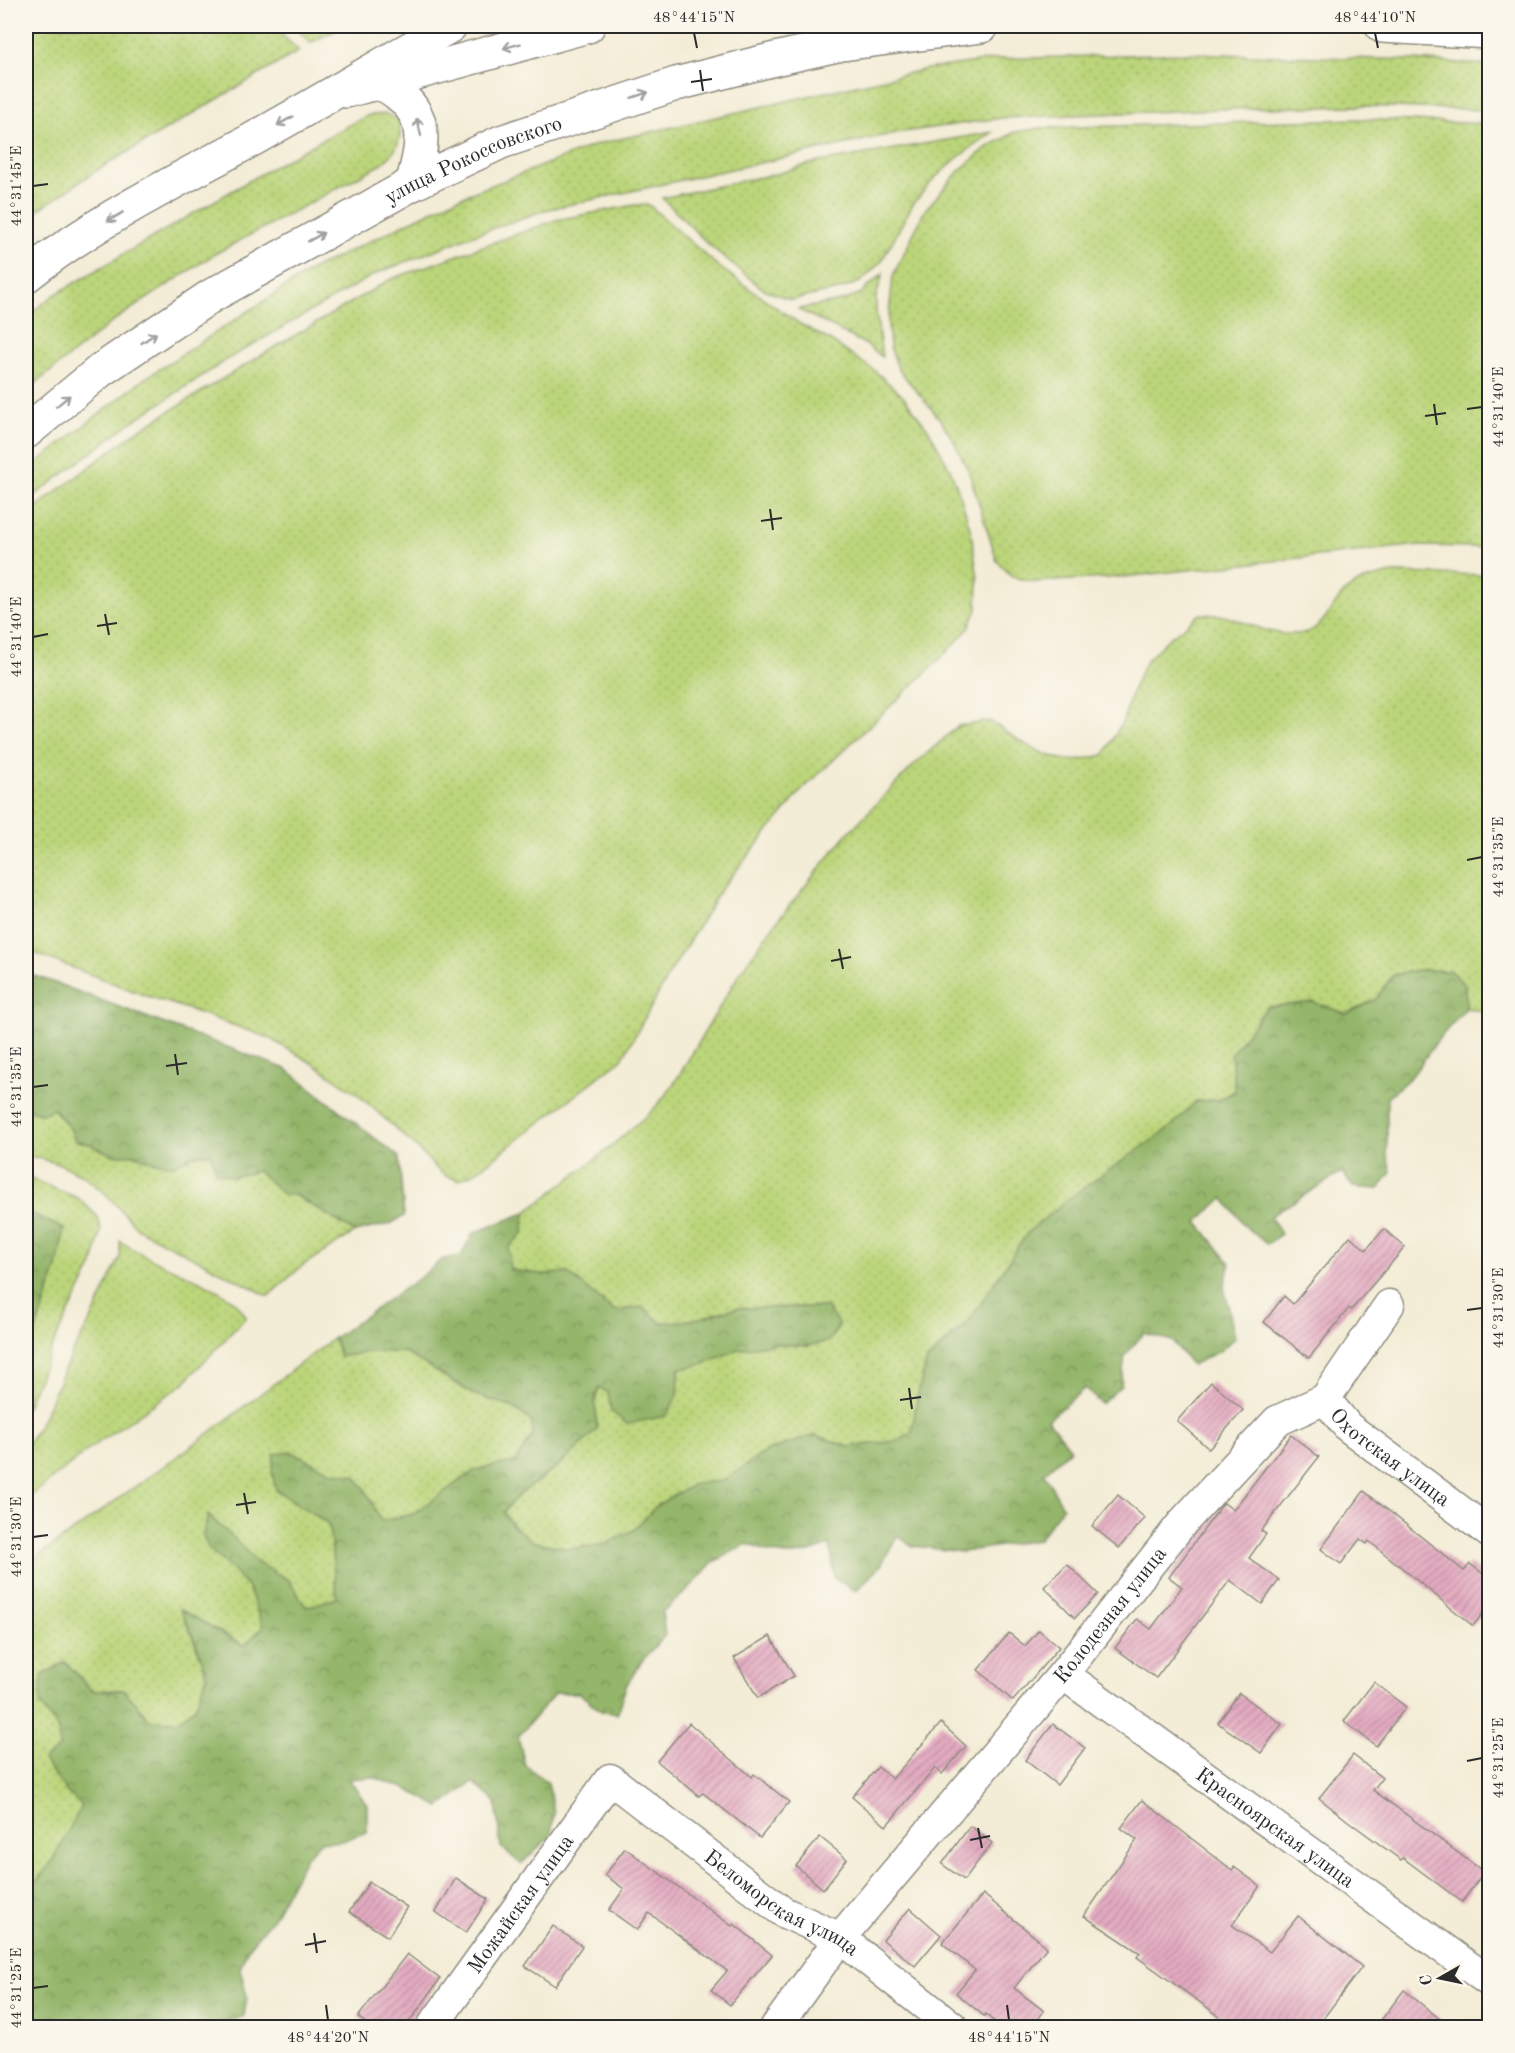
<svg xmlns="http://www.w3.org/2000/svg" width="1515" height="2053" viewBox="0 0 1515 2053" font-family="'Old Standard TT',serif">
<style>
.grass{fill:url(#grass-dots);stroke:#738052;stroke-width:1.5}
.forest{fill:url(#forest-crowns);stroke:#60704a;stroke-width:1.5}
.building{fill:url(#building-hatch)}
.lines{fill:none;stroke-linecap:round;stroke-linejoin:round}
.minor-casing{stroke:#8f8c80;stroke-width:33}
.major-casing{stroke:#8f8c80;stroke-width:36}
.highway-casing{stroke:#8f8c80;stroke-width:36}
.minor{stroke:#fff;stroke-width:30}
.major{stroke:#fff;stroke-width:33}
.highway{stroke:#fff;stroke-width:33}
.oneway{stroke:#a0a0a0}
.ticks{fill:none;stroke:#2b2b2b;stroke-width:2}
.labels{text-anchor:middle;stroke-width:4.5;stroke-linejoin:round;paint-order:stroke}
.street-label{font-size:21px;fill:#2b2b2b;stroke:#fbf7ec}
.neatline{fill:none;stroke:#2b2b2b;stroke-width:2}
.ticks-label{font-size:15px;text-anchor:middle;fill:#2b2b2b}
</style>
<defs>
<pattern id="grass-dots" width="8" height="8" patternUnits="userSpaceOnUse" patternTransform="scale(1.5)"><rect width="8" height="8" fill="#bbd57a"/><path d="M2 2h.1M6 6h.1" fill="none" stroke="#a1b76a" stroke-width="1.8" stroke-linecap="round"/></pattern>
<pattern id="forest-crowns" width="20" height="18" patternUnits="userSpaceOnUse" patternTransform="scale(1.5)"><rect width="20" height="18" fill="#94b66a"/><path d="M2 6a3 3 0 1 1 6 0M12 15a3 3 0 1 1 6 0" fill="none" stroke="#799457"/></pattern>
<pattern id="building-hatch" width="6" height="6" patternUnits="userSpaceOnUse" patternTransform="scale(1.5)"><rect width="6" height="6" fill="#e4abc1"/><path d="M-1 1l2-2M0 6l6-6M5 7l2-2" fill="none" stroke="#b98b9d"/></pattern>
</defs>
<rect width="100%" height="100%" fill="#fbf7ec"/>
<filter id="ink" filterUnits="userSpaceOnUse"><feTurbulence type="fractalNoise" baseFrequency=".0167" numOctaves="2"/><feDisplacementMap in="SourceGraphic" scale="12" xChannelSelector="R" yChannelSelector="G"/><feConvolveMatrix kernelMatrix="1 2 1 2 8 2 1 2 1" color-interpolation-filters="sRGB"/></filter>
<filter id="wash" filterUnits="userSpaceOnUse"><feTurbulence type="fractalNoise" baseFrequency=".008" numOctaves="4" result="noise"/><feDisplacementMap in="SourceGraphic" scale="24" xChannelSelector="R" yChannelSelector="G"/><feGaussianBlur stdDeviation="1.35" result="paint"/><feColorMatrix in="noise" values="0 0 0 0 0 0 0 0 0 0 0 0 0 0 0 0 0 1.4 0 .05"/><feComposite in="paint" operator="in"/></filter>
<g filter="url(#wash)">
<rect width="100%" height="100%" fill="#f3ecd6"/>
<g class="grass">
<path d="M26 26H275L282 35 299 51 99 169 26 218Z"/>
<path d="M295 26H344L310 43Z"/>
<path d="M1188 53 1413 60 1489 65V110L1358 106 1223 109 1002 118 896 133 545 210 468 237 375 274 231 357 130 423 26 502V471L144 379 313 269 456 199 598 144 927 69 997 59Z"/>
<path d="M386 114 398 120C404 140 396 153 380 165L213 255 116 319 26 391V317L54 295 271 168 349 125 369 115Z"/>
<path d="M1362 119 1489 124V547L1411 546 1123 577 1035 582 1013 577 997 561 969 472 955 443 940 419 899 370 890 347 888 323 893 276 925 210 959 171 986 148 1015 132 1042 128Z"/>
<path d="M993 132 956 159 934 179 913 204 881 262 860 282 838 290 791 300 763 289 709 245 662 198 780 173 813 163Z"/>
<path d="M635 205H649L719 267 800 324 831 341 875 371 904 397 930 432 951 471 962 501 971 532 978 579 977 609 969 628 943 656 802 790 721 889 671 971 622 1059 477 1171 459 1180 446 1176 436 1168 413 1144 356 1093 312 1063 269 1038 191 1010 144 995 26 950V519L35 508 137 431 265 353 391 279 556 220Z"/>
<path d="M883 273 876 297V311L882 357 865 344 798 309 846 300 861 293Z"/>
<path d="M1393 573 1489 575V1012L1466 1008 1465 985 1450 971 1419 970 1393 975 1376 999 1347 1014 1313 1002 1231 1054 1235 1091 1217 1100 1196 1101 1171 1127 1028 1232 970 1320 927 1360 919 1389 912 1431 898 1441 849 1447 815 1435 767 1451 723 1481 696 1483 657 1505 634 1530 606 1544 571 1549 534 1542 513 1526 503 1513C519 1491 532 1486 552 1471 569 1458 583 1444 597 1429L595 1400 599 1387 608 1392 678 1394 679 1369 703 1364 738 1349 776 1344 808 1346 829 1341 839 1326 826 1307 736 1308 692 1320 661 1323 643 1307 614 1311 568 1273 540 1274 510 1270 508 1247 523 1233 525 1213 602 1154 653 1110 672 1087 741 971 774 925 847 834 914 765 958 726 990 721C1015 738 1049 764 1081 760 1088 759 1096 756 1104 755L1124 719 1132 691 1146 661 1167 640 1200 614C1209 615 1219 614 1228 617 1251 624 1270 635 1295 634 1321 634 1328 611 1343 594 1355 580 1376 577 1393 573Z"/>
<path d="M26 1108 42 1114 53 1108 71 1130 75 1140 90 1144 112 1155H136L155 1162 174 1165 194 1155 212 1153 233 1177 258 1171 268 1179 355 1232 302 1266 268 1296 138 1229 107 1195 84 1176 60 1164 26 1155Z"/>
<path d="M26 1177 78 1198 98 1217 101 1230 93 1265 57 1336 26 1408V1359L57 1267 64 1229 26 1211Z"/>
<path d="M120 1241C156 1266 201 1276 235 1302 240 1306 243 1312 246 1317L183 1384 89 1449 26 1500V1447L43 1418 69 1359 93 1316 120 1257Z"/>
<path d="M334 1338 340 1357 368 1352H405L473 1394 512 1407 531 1421 533 1435 515 1462 475 1470 413 1514 381 1522 365 1489 355 1476 329 1471 292 1452 276 1490 329 1524 337 1598 306 1607 289 1580 256 1562 235 1539 208 1516 235 1573 249 1589 263 1627 245 1646 181 1610 208 1675 195 1708 177 1721 150 1720 124 1690 92 1691 65 1662 40 1704 58 1729 67 1792 83 1806 49 1866 26 1894V1565L200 1440Z"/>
</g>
<g class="forest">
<path d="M1419 970 1450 971 1465 985 1466 1008 1438 1040 1412 1076 1387 1098V1154L1391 1172 1379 1189 1353 1187 1342 1172 1270 1216 1281 1234 1267 1244 1247 1228 1223 1198 1197 1222 1230 1263 1224 1287 1235 1337 1220 1351 1192 1365 1172 1341 1144 1333 1125 1355 1121 1386 1101 1404 1085 1388 1048 1420 1071 1449 1044 1473 1063 1507 1038 1540 962 1552 913 1546 897 1536 881 1565 856 1591 835 1579 830 1545C792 1559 785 1558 747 1544L712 1563 687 1591 662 1612 665 1635 642 1661 626 1686 617 1714 601 1711 579 1693H555L518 1737 525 1765 548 1783 554 1813 551 1836 521 1864 501 1847 496 1803 473 1782 440 1807 407 1789 372 1777 349 1779 367 1805V1832L338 1842 321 1841 306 1857 273 1918 248 1948 240 1969 247 1996 244 2016 215 2027 26 2028V1894L49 1866 82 1806 67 1792 43 1760 60 1747 58 1729 40 1704 42 1675 65 1662 92 1691 124 1690 150 1720 177 1721 195 1708 207 1675 197 1645 180 1609 244 1646 263 1627 249 1589 235 1573 209 1549 203 1536 208 1515 235 1539 256 1562 289 1580 306 1607 337 1598 329 1524 276 1490 272 1472 274 1454 292 1452 329 1471 355 1476 365 1489 381 1521 413 1514 475 1470 515 1462 533 1435 531 1421 512 1407 473 1394 405 1352H368L340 1357 334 1338 418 1279 443 1259 461 1256 473 1233 525 1213 523 1233 509 1247 510 1270 540 1274 568 1273 614 1311 643 1307 661 1323 692 1320 736 1308 826 1307 839 1325 829 1341 808 1346 776 1344 738 1349 703 1364 679 1369 678 1394 666 1416 627 1424 611 1411 608 1393 599 1387 595 1400 597 1429C583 1444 569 1458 552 1470 532 1486 519 1491 503 1513L513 1526 534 1542 571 1549 606 1544 634 1530 657 1505 696 1483 723 1481 767 1451 815 1435 849 1447 898 1441 912 1431 919 1389 927 1360 970 1320 1028 1232 1076 1193 1171 1127 1196 1101 1217 1100 1235 1092 1231 1054 1267 1007 1313 1002 1347 1014 1376 999 1393 975Z"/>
<path d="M26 974 39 977 286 1069 399 1157 404 1216 390 1224 355 1232 296 1195H284L258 1171 233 1177 216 1172 211 1153 194 1155 174 1165 155 1162 136 1155H112L90 1144 75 1140 71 1130 54 1109 42 1114 26 1108Z"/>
<path d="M26 1211 64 1229 57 1267 26 1359Z"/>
</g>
<g id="blocks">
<g class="building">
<path d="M1384 1229 1405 1247 1351 1310 1349 1308 1309 1358 1264 1322 1284 1296 1293 1304 1350 1236 1366 1250Z"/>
<path d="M1211 1382 1243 1410 1209 1449 1177 1421Z"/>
<path d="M1291 1435 1319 1457 1261 1531 1266 1534 1249 1558 1279 1580 1262 1604 1230 1580 1156 1678 1115 1648 1137 1619 1151 1629 1182 1587 1169 1577 1222 1505 1224 1503 1233 1510Z"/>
<path d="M1364 1491 1464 1571 1470 1564 1490 1579V1604L1473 1626 1369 1541 1367 1544 1360 1539 1341 1564 1321 1549Z"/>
<path d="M1118 1495 1145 1518 1119 1548 1092 1526Z"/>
<path d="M1067 1564 1098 1594 1075 1618 1044 1587Z"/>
<path d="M1039 1630 1059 1647 1013 1701 978 1670 1009 1633 1025 1646Z"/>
<path d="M770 1636 794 1676 758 1698 734 1658Z"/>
<path d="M1374 1682 1406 1707 1376 1746 1344 1721Z"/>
<path d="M1239 1693 1282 1724 1261 1753 1218 1723Z"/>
<path d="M689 1723 752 1777 754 1774 789 1802 760 1838 703 1793 699 1796 657 1761Z"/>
<path d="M941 1723 966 1746 942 1774 935 1768 886 1826 852 1797 878 1767 892 1779Z"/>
<path d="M1053 1724 1085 1748 1057 1785 1025 1760Z"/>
<path d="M1353 1755 1382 1778 1373 1790 1484 1872 1462 1902 1403 1858 1401 1860 1348 1821 1319 1798Z"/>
<path d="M1142 1800 1232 1870 1234 1867 1260 1886 1232 1925 1270 1952 1298 1916 1362 1967 1316 2028H1230L1218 2018 1219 2016 1137 1957 1140 1953 1084 1916 1137 1840 1121 1828Z"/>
<path d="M970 1826 992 1843 964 1880 942 1864Z"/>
<path d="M820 1837 847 1859 823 1889 796 1866Z"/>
<path d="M625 1848 732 1926 734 1924 772 1955 730 2005 711 1990 727 1971 649 1913 637 1930 609 1910 624 1889 605 1875Z"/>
<path d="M456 1878 488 1899 466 1933 436 1912Z"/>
<path d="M369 1882 407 1907 388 1937 349 1912Z"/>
<path d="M983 1894 1047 1947 1014 1988 1044 2011 1032 2028H1002L985 2014 984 2016 956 1993 975 1970 942 1943Z"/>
<path d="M910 1908 941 1935 915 1966 883 1940Z"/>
<path d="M553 1926 582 1946 555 1986 525 1966Z"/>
<path d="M407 1954 440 1979 405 2028H372L358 2017Z"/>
<path d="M1404 1990 1451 2028H1375Z"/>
</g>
</g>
</g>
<g filter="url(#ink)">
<use href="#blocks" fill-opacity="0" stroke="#8f8c80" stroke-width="1.5"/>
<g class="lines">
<g class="minor-casing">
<g id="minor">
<path id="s1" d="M1325 1399 1348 1427 1490 1533"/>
<path id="s2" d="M1063 1674 1490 1982"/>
<path id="s3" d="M431 2028 610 1779 783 1912 840 1938 954 2028"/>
<path id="s4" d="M775 2028 840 1938 1063 1674 1183 1522 1277 1421 1325 1399 1389 1305"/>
</g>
</g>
<g class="major-casing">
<path id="major" d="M376 84 588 26"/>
</g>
<g class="highway-casing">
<g id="highway">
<path d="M1382 26 1490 32"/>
<path d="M346 91C355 89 365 85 374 84 383 83 392 89 399 95 430 119 422 151 412 184"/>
<path d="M26 276C92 223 174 182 248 142 316 104 382 64 450 26"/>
<path id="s5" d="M26 432 101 370 211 296 412 184 501 142 676 84 775 59 842 44 982 26"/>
</g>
</g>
<use href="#minor" class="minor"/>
<use href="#major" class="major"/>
<use href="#highway" class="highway"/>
</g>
<defs><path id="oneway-shaft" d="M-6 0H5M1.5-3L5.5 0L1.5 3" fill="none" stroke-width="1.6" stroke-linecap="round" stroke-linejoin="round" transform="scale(1.5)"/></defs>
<g class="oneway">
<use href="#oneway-shaft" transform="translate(512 46) rotate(165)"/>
<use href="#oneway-shaft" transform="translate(640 95) rotate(-18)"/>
<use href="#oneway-shaft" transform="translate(285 121) rotate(151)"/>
<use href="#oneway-shaft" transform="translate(419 127) rotate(-103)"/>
<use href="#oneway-shaft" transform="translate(115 217) rotate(149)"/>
<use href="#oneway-shaft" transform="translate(316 237) rotate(-29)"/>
<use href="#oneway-shaft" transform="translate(149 338) rotate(-34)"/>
<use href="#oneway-shaft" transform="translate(63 401) rotate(-39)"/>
</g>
</g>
<path class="ticks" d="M694 33 697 48M1375 33 1378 48M700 70 703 91M691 82 712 79M33 186 48 184M1434 404 1437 425M1467 409 1482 407M1425 416 1446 413M770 509 773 530M761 521 782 518M105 614 109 635M97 626 117 623M33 637 48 634M1467 860 1482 857M839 949 843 969M831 961 851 957M175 1054 178 1075M166 1066 187 1063M33 1087 48 1085M1467 1310 1482 1308M909 1388 912 1409M900 1400 921 1397M244 1493 248 1514M236 1505 256 1502M33 1537 48 1535M1467 1761 1482 1758M978 1828 982 1848M970 1840 990 1836M314 1933 317 1953M305 1945 326 1941M33 1988 48 1986M326 2005 328 2020M1007 2005 1009 2020"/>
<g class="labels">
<g class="street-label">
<text dy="7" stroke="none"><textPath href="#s5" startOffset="526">улица Рокоссовского</textPath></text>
<text dy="7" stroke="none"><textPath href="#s1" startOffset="88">Охотская улица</textPath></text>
<text dy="7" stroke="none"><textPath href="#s4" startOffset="532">Колодезная улица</textPath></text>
<text dy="7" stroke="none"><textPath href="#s2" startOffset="262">Красноярская улица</textPath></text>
<text dy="7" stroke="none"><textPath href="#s3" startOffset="153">Можайская улица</textPath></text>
<text dy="7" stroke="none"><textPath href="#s3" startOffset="519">Беломорская улица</textPath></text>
</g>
</g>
<rect width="1515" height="2053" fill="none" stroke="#fbf7ec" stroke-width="66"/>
<g transform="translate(1440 1978) rotate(261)" stroke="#fbf7ec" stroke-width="4.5" paint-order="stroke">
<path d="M0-4.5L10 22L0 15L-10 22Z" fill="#2b2b2b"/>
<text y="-9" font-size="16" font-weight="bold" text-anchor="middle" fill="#2b2b2b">С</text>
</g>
<rect x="33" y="33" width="1449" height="1987" class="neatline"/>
<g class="ticks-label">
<text x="694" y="22">48°44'15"N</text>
<text x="1375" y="22">48°44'10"N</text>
<text transform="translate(16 186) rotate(-90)" y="5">44°31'45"E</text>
<text transform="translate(1498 407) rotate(-90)" y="5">44°31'40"E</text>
<text transform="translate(16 637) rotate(-90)" y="5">44°31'40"E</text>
<text transform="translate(1498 857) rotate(-90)" y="5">44°31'35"E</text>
<text transform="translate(16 1087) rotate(-90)" y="5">44°31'35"E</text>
<text transform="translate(1498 1308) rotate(-90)" y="5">44°31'30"E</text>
<text transform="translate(16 1537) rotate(-90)" y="5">44°31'30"E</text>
<text transform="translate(1498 1758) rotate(-90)" y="5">44°31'25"E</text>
<text transform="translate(16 1988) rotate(-90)" y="5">44°31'25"E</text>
<text x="328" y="2042">48°44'20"N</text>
<text x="1009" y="2042">48°44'15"N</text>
</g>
</svg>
